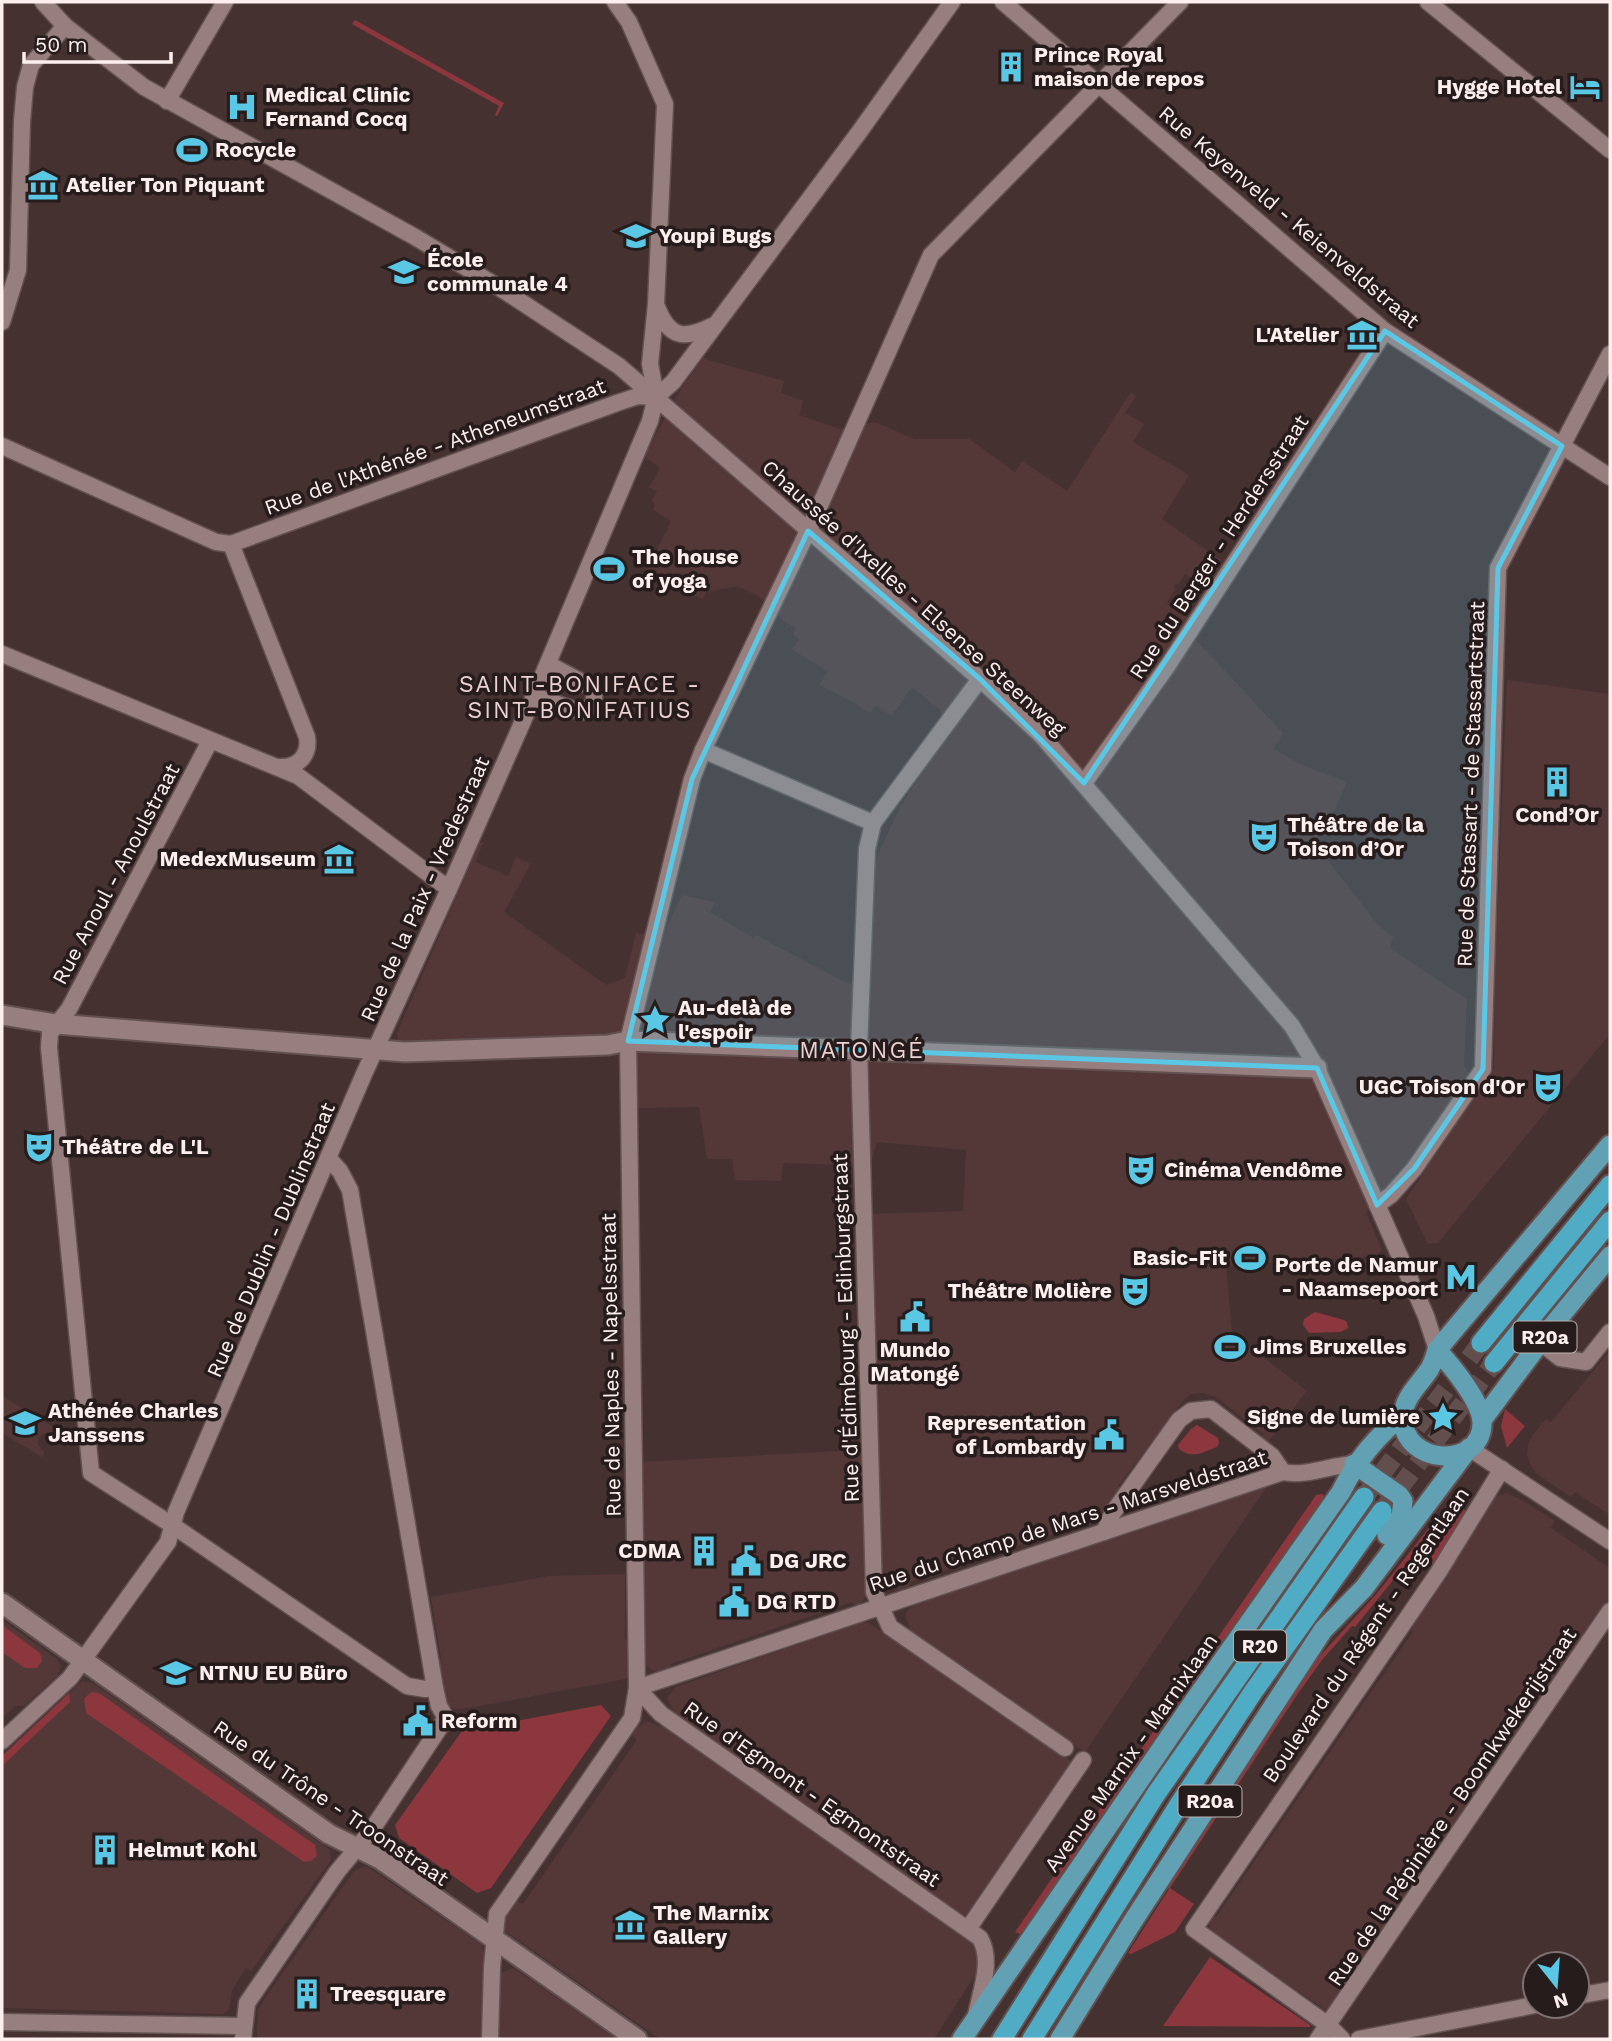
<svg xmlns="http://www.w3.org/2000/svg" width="1612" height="2041" viewBox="0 0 1612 2041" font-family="'Work Sans',sans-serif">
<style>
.built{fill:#543838}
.green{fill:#8b373d}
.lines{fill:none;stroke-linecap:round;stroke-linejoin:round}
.trunk-tunnel{stroke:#614e4d;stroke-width:19;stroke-dasharray:19 10;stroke-linecap:butt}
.minor-casing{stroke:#625150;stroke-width:19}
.tertiary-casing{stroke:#625150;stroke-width:23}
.secondary-casing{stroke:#625150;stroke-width:23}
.primary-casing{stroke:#625150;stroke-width:23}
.trunk-casing{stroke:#625150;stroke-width:23}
.minor{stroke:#987f7f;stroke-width:16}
.tertiary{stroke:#987f7f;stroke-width:19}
.secondary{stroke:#987f7f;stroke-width:19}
.primary{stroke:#61a1b3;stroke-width:19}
.trunk{stroke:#4facc4;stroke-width:19}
.marked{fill:#5ac8e5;fill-opacity:0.2;stroke:#5ac8e5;stroke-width:5;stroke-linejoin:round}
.labels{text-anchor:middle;stroke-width:7;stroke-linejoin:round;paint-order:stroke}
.shield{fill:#261c1c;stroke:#bcb0af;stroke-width:2}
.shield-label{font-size:19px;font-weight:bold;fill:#fdefee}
.poi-label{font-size:21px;font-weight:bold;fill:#fdefee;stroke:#261c1c;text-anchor:start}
.street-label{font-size:21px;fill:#fdefee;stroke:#261c1c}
.neighbourhood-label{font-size:23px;letter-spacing:2px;fill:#ecd1d1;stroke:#261c1c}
</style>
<rect width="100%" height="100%" fill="#463131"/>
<g class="built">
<path d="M704 357 708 360 784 381 781 393 803 401 799 415 840 429 875 422 914 439H969L1015 472 1022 461 1067 491 1131 392 1136 396 1125 413 1144 424 1133 442 1189 475 1162 519 1221 560 1204 586 1185 574 1178 585 1176 583 1174 586 1176 588 1167 603 1188 618 1195 639 1283 733 1274 749 1300 764 1347 782 1331 818 1314 843 1379 926 1393 937 1390 948 1467 999 1464 1065 1472 1078 1411 1162 1366 1212 1382 1250 1376 1256 1226 1266 1232 1333 1307 1391 1266 1444 1260 1439 1263 1434 1216 1397 1202 1393 1191 1394 1182 1402 1118 1486 1120 1491 1090 1525 1082 1524 911 1582 909 1587 901 1590 887 1588 880 1576 861 1603 857 1606 852 1602 671 1664 669 1670 658 1672 652 1670 644 1663 640 1462 876 1449 870 1214 963 1211 966 1150 877 1142 870 1166 783 1163 781 1181 735 1180 732 1159H707L699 1107 636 1108 637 1047 400 1044 398 1041 397 1033 480 843H483L475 862 504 874 508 876 516 857 531 864 504 912 606 985 625 978 636 933 662 937 682 895 715 902 710 912 754 938 756 935 839 979 870 990 876 859 900 807 946 736 940 710 912 687 892 716 876 706 870 713 853 702 819 685 828 671 792 650 799 639 793 635 796 628 785 622 758 596 737 586 706 592 703 599 645 574 671 521 653 510 655 504 652 501 657 491 647 487 651 485 660 468 644 456 681 389Z"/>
<path d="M1507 680 1610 694V1034L1438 1243 1428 1244 1406 1199 1494 1068 1495 973Z"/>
<path d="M1610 1351V1515L1575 1492 1571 1497 1537 1474 1531 1466 1527 1455 1528 1445 1533 1435 1546 1419 1551 1422Z"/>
<path d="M2 1396 58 1430 54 1435 47 1432 39 1437 38 1445 44 1452 42 1457 2 1433Z"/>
<path d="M1268 1485 1085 1752 1069 1742 1061 1754 1076 1765 970 1918 958 1911 949 1924 976 1945 979 1962 977 1972 934 2039H660L505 1931 504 1919 517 1901 523 1904 637 1740 632 1735 636 1729 647 1721 661 1727 673 1710 667 1698 676 1687 862 1622 869 1623 898 1643 910 1627 905 1616 907 1611 914 1605Z"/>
<path d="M1506 1493 1522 1500 1555 1521 1551 1528 1608 1567 1610 1565V1602L1332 2008 1326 2010 1212 1933 1209 1926 1211 1918 1212 1915 1216 1917 1412 1633 1411 1625 1493 1498Z"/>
<path d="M625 1574V1639L631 1643 629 1676 625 1679 463 1709H454L448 1705 444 1700 438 1663 441 1658 431 1597 549 1576Z"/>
<path d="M2 1620 57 1659 61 1666 58 1675 24 1706H15L2 1718Z"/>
<path d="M82 1681 93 1683 330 1850 331 1859 329 1863 251 1971 246 1968 232 1990 229 2010 223 2014 2 2008V1756Z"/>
<path d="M366 1866 482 1945 484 1954V1998L499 1997 501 1973 513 1968 617 2039H257L258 2010 263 2001 354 1871Z"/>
</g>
<g class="green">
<path d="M355 20 504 103 497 116 495 115 499 106 352 24Z"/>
<path d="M1315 1312 1344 1320 1347 1322 1348 1328 1341 1332 1309 1333 1303 1325 1304 1319Z"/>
<path d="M1505 1409 1525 1426 1507 1448 1501 1426Z"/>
<path d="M1197 1425 1218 1438 1219 1443 1217 1447C1202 1452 1193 1460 1179 1449L1178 1445 1191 1429Z"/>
<path d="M1323 1494 1324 1498 1022 1935 1015 1932 1316 1495Z"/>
<path d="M1450 1501 1469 1513 1435 1564 1414 1561 1403 1568 1355 1627 1352 1626 1322 1660 1297 1695 1170 1888 1194 1904 1175 1932 1131 1954 1128 1953 1169 1889 1166 1886 1301 1680 1318 1658 1379 1591Z"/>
<path d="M2 1625 40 1653 42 1661 37 1668H25L2 1652Z"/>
<path d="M92 1692 99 1693 315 1845 317 1856 311 1861 304 1862 86 1713 84 1698Z"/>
<path d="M69 1693 70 1702 2 1766V1756Z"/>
<path d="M601 1705 611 1716 491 1888 477 1893 399 1838 395 1825 462 1731Z"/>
<path d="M1210 1957 1310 2025V2027L1163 2026Z"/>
</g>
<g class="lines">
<g class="trunk-tunnel">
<path d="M1364 1497 1481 1343"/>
<path d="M1382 1511 1494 1363"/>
</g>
<g class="minor-casing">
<g id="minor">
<path d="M43 2 65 26 144 87 415 237 500 288 619 366 980 679 1041 735 1292 1026 1317 1068 1426 1316 1437 1350"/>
<path d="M1003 2 1385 331 1610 477"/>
<path d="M1428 2 1610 150"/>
<path d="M167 101 225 2"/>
<path d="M657 307C669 338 684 340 712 326"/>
<path d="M2 322 18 270 22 121 25 87 31 65 65 26"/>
<path d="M656 397 673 382 860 131 952 2"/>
<path d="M2 446 216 542 231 544 617 403 638 396 656 397"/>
<path d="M231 544 307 737C310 755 298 768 280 767"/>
<path d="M2 654 298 776 449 889"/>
<path d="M980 679 873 823 867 849 859 1048 874 1592 890 1627 1065 1748"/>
<path d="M534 696 581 712C593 708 598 699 591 687L548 664"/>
<path d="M210 741 69 1009 50 1033 49 1048 91 1473 172 1525 407 1686 425 1689 435 1688"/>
<path d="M703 750 873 823"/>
<path d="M1084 783 1168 665 1385 331"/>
<path d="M1377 1205 1391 1195 1414 1169 1483 1069 1498 568 1610 354"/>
<path d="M1541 1343 1560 1358 1586 1362 1610 1332"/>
<path d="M1469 1448 1610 1541"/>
<path d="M1104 1532 1112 1514 1179 1420 1191 1411 1211 1409 1272 1456 1283 1472"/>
<path d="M637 1688 1283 1472C1306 1477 1331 1465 1354 1464"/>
<path d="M637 1688 661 1714 980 1938C993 1961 981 1990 976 2015"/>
<path d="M2 1741 70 1678 168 1542 176 1512 364 1074 449 889 534 696 650 421 656 397 650 364 656 304 665 104 629 22 615 2"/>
<path d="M968 1929 1083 1760"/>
<path d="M1577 1996 1610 1990"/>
<path d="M2 2022 243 2026"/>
<path d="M243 2039 247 2003 337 1872 371 1831 446 1718 439 1706 435 1688 350 1190 340 1171 329 1159"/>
<path d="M490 2039 492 1967 497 1914 632 1718 637 1688 628 1041 692 779 703 750 817 512 931 255 1180 2"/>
<path d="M1318 2039 1610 1611"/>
<path d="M1342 2039 1328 2025 1194 1929 1438 1573 1502 1469"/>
<path d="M1359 2039 1535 2005"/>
</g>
</g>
<g class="tertiary-casing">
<path id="tertiary" d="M2 1015 56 1024 405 1052 608 1045 628 1041 1317 1068"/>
</g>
<g class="secondary-casing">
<path id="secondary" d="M2 1603 329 1834 380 1859 637 2039"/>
</g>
<g class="primary-casing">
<g id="primary">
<path d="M1437 1350C1451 1365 1482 1402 1482 1423 1482 1470 1401 1466 1403 1416 1404 1397 1419 1385 1429 1370 1433 1364 1435 1357 1437 1350L1610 1145"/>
<path d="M1482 1420 1553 1325 1610 1256"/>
<path d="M1354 1464 1399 1495 1403 1501 1401 1516 1387 1535"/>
<path d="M962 2039 1192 1704 1341 1492C1357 1459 1376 1438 1403 1414"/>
<path d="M1060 2039 1133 1921 1323 1630 1364 1588 1469 1448"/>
</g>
</g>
<g class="trunk-casing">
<g id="trunk">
<path d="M1481 1343 1610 1185"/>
<path d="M1494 1363 1610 1221"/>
<path d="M1002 2039 1156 1794 1364 1497"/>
<path d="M1032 2039 1180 1803 1253 1692 1382 1511"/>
</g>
</g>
<use href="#minor" class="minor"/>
<use href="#tertiary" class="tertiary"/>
<use href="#secondary" class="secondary"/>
<use href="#primary" class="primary"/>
<use href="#trunk" class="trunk"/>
</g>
<path class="marked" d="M1385 331 1562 446 1498 568 1483 1069 1414 1169 1377 1205 1317 1068 628 1041 692 779 808 531 980 679 1084 783Z"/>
<defs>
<g id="building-bare" transform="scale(2.415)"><path d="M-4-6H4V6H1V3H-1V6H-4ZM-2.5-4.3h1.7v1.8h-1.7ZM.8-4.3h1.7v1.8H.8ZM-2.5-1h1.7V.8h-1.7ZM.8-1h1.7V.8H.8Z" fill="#5ac8e5" stroke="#261c1c" stroke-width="2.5" paint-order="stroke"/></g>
<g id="hotel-bare" transform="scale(2.415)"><path d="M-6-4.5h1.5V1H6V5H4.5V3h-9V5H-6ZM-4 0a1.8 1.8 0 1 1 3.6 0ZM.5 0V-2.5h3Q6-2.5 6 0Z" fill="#5ac8e5" stroke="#261c1c" stroke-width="2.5" paint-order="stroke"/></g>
<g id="hospital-bare" transform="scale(2.415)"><path d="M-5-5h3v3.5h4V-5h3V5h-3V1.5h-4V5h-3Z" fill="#5ac8e5" stroke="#261c1c" stroke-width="2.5" paint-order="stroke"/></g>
<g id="stadium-bare" transform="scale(2.415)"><path d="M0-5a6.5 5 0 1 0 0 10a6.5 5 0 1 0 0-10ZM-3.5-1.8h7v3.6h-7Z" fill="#5ac8e5" stroke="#261c1c" stroke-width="2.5" paint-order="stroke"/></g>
<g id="museum-bare" transform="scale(2.415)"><path d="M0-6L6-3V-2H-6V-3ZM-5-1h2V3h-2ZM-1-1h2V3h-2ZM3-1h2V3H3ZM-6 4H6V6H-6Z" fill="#5ac8e5" stroke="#261c1c" stroke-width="2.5" paint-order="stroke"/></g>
<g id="school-bare" transform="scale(2.415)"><path d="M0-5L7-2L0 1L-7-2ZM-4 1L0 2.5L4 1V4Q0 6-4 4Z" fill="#5ac8e5" stroke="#261c1c" stroke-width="2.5" paint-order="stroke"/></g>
<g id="theatre-bare" transform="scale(2.415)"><path d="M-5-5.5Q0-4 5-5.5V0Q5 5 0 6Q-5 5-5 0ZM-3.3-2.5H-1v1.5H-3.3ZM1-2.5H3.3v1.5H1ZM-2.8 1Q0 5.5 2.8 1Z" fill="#5ac8e5" stroke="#261c1c" stroke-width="2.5" paint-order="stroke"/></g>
<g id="sight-bare" transform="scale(2.415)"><path d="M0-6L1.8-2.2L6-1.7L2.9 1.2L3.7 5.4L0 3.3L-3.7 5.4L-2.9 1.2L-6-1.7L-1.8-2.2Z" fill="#5ac8e5" stroke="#261c1c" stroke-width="2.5" paint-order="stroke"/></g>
<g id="metro-bare" transform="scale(2.415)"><path d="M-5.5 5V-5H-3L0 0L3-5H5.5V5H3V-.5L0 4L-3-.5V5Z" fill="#5ac8e5" stroke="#261c1c" stroke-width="2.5" paint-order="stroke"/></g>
<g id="civic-bare" transform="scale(2.415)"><path d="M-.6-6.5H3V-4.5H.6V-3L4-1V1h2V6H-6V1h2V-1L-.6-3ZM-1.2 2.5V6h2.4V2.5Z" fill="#5ac8e5" stroke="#261c1c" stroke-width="2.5" paint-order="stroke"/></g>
</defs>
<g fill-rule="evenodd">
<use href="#building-bare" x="1011" y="67"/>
<use href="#hotel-bare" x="1585" y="87"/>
<use href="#hospital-bare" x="242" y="107"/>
<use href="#stadium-bare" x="192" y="150"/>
<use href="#museum-bare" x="43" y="185"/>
<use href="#school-bare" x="636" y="236"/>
<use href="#school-bare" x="404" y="272"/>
<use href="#museum-bare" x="1362" y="335"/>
<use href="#stadium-bare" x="609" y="569"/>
<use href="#building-bare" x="1557" y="782"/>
<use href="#theatre-bare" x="1264" y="837"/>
<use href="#museum-bare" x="339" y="859"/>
<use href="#sight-bare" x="655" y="1020"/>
<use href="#theatre-bare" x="1548" y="1087"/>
<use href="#theatre-bare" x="39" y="1147"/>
<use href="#theatre-bare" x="1141" y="1170"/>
<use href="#stadium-bare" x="1250" y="1258"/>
<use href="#metro-bare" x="1461" y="1277"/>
<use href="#theatre-bare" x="1135" y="1291"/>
<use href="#civic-bare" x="915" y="1317"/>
<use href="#stadium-bare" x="1230" y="1347"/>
<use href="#sight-bare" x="1443" y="1417"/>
<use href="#school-bare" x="25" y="1423"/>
<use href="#civic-bare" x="1109" y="1435"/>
<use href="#building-bare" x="704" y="1551"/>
<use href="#civic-bare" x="746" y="1561"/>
<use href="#civic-bare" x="734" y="1602"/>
<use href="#school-bare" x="176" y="1673"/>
<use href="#civic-bare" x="418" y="1721"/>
<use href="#building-bare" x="105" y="1850"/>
<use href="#museum-bare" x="630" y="1925"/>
<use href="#building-bare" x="307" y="1994"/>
</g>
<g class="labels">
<g class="shield">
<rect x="1513.5" y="1321.5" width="63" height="31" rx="5"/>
<rect x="1234" y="1630.5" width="52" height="31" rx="5"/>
<rect x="1178.5" y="1785.5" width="63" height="31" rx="5"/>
</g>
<g class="shield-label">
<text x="1545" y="1344">R20a</text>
<text x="1260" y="1653">R20</text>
<text x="1210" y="1808">R20a</text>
</g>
<g class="poi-label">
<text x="1034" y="62">Prince Royal<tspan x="1034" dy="24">maison de repos</tspan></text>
<text x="1562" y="94" text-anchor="end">Hygge Hotel</text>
<text x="265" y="102">Medical Clinic<tspan x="265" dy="24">Fernand Cocq</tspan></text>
<text x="215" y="157">Rocycle</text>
<text x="66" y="192">Atelier Ton Piquant</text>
<text x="659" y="243">Youpi Bugs</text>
<text x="427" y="267">École<tspan x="427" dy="24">communale 4</tspan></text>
<text x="1339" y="342" text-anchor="end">L'Atelier</text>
<text x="632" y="564">The house<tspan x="632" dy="24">of yoga</tspan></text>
<text x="1557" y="822" text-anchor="middle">Cond’Or</text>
<text x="1287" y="832">Théâtre de la<tspan x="1287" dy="24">Toison d’Or</tspan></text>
<text x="316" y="866" text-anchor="end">MedexMuseum</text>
<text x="678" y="1015">Au-delà de<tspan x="678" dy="24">l'espoir</tspan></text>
<text x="1525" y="1094" text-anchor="end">UGC Toison d'Or</text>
<text x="62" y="1154">Théâtre de L'L</text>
<text x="1164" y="1177">Cinéma Vendôme</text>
<text x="1227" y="1265" text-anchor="end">Basic-Fit</text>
<text x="1438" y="1272" text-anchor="end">Porte de Namur<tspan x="1438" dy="24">- Naamsepoort</tspan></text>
<text x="1112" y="1298" text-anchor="end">Théâtre Molière</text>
<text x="1253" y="1354">Jims Bruxelles</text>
<text x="915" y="1357" text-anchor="middle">Mundo<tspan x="915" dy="24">Matongé</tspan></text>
<text x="48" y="1418">Athénée Charles<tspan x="48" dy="24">Janssens</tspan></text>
<text x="1420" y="1424" text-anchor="end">Signe de lumière</text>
<text x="1086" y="1430" text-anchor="end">Representation<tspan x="1086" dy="24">of Lombardy</tspan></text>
<text x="681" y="1558" text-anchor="end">CDMA</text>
<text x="769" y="1568">DG JRC</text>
<text x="757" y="1609">DG RTD</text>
<text x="199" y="1680">NTNU EU Büro</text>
<text x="441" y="1728">Reform</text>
<text x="128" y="1857">Helmut Kohl</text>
<text x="653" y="1920">The Marnix<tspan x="653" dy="24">Gallery</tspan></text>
<text x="330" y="2001">Treesquare</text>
</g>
<g class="street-label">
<text transform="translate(1289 217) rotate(40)" y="7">Rue Keyenveld - Keienveldstraat</text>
<text transform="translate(435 447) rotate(-20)" y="7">Rue de l'Athénée - Atheneumstraat</text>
<text transform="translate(1219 547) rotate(-57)" y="7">Rue du Berger - Herdersstraat</text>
<text transform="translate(914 598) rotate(42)" y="7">Chaussée d'Ixelles - Elsense Steenweg</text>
<text transform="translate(1471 784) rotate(-88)" y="7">Rue de Stassart - de Stassartstraat</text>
<text transform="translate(116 874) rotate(-62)" y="7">Rue Anoul - Anoulstraat</text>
<text transform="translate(425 889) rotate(-66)" y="7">Rue de la Paix - Vredestraat</text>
<text transform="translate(271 1240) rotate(-67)" y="7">Rue de Dublin - Dublinstraat</text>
<text transform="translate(846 1328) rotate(-92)" y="7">Rue d'Édimbourg - Edinburgstraat</text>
<text transform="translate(611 1365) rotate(-91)" y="7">Rue de Naples - Napelsstraat</text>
<text transform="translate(1068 1521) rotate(-18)" y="7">Rue du Champ de Mars - Marsveldstraat</text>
<text transform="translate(1366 1635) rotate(-56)" y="7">Boulevard du Régent - Regentlaan</text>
<text transform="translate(1131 1753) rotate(-55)" y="7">Avenue Marnix - Marnixlaan</text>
<text transform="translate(812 1794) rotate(35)" y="7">Rue d'Egmont - Egmontstraat</text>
<text transform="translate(331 1803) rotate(34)" y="7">Rue du Trône - Troonstraat</text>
<text transform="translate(1452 1807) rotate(-56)" y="7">Rue de la Pépinière - Boomkwekerijstraat</text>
</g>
<g class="neighbourhood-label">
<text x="580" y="692">SAINT-BONIFACE -<tspan x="580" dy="26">SINT-BONIFATIUS</tspan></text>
<text x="862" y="1058">MATONGÉ</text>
</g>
</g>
<rect width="1612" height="2041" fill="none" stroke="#fdefee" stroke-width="7"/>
<g transform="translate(1556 1985) rotate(163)"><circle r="33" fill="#261c1c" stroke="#7c7070" stroke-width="2"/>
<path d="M0-5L12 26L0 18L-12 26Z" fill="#5ac8e5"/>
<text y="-10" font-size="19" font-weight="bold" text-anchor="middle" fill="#fdefee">N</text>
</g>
<path d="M24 52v10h147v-10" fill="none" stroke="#fdefee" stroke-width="3.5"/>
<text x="35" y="52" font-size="21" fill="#fdefee" stroke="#261c1c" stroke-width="5" paint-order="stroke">50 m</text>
</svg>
